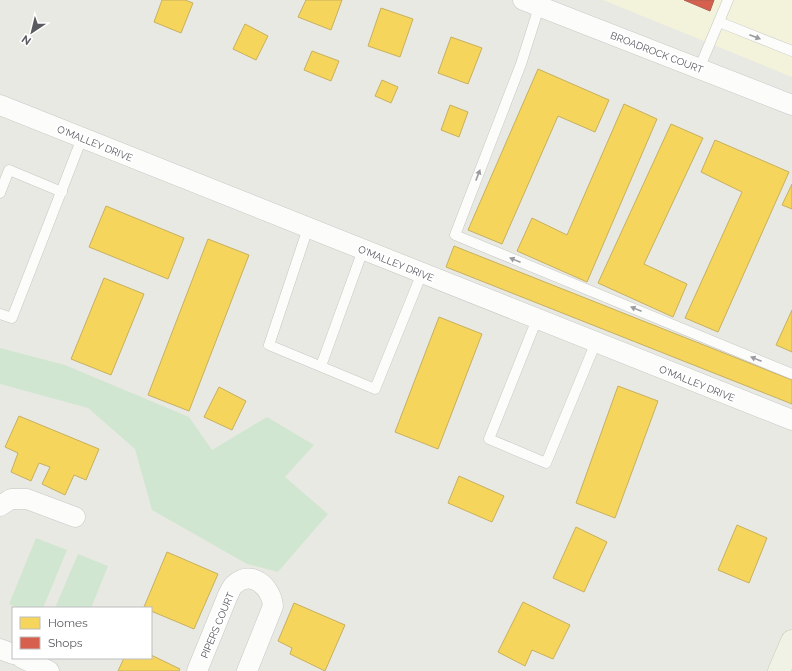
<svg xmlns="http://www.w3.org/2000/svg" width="792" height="671" viewBox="0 0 792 671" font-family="Raleway,sans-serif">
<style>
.commercial{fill:#f3f2db}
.green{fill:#d1e6d1}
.homes{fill:#f6d55c;stroke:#c7b05e}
.shops{fill:#d6604d;stroke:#b05e53}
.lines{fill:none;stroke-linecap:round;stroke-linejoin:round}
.lane-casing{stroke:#c6c7c5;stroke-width:11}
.street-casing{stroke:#c6c7c5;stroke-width:21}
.primary-casing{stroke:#d0ceb1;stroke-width:23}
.lane{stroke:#fcfcfb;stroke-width:10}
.street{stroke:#fcfcfb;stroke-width:20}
.primary{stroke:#f1f2e6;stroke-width:22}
.oneway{fill:#9a9b9f}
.labels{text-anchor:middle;stroke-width:4;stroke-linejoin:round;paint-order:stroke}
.street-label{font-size:10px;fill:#595b61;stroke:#fff}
</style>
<rect width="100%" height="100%" fill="#e9e9e3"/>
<path class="commercial" d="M603 0H792V77Z"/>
<g class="green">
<path d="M0 348 65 365 189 417 212 450 267 417 314 445 285 477 328 514 278 572 247 564 152 510 135 449 88 408 0 384Z"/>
<path d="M36 538 67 550 43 608H18L9 604Z"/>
<path d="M78 554 108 566 91 608H55Z"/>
</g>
<g class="homes">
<path d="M162 0H185L193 3 181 33 154 22Z"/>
<path d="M306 0H342L331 30 298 17Z"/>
<path d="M381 8 413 19 400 57 368 46Z"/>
<path d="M245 24 268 36 256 60 233 49Z"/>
<path d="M451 37 482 48 468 84 438 73Z"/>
<path d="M312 51 339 61 331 81 304 70Z"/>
<path d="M538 69 609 100 595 132 558 116 502 244 468 230Z"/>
<path d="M382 80 398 87 391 103 375 96Z"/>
<path d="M624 104 657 119 587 282 517 251 532 218 567 235Z"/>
<path d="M450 105 468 112 459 137 441 130Z"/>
<path d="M671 124 703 138 644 264 687 284 673 317 598 283Z"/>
<path d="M715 140 789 172 718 332 685 318 742 192 701 172Z"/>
<path d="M792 184V209L782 205Z"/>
<path d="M106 206 184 238 168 279 89 247Z"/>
<path d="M208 239 249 255 189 411 148 395Z"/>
<path d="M454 246 792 380V404L446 267Z"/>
<path d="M104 278 144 294 111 375 71 359Z"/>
<path d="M792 310V352L776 345Z"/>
<path d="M439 317 482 334 438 449 395 432Z"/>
<path d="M618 386 658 401 615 518 576 503Z"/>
<path d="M219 387 246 401 232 430 204 417Z"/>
<path d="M19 416 99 449 86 480 74 475 65 495 42 484 50 467 39 463 31 481 11 472 18 453 5 447Z"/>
<path d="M459 476 504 496 492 522 448 503Z"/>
<path d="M737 525 767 538 749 583 718 570Z"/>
<path d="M576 527 607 542 584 592 553 578Z"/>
<path d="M167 552 218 574 194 629 151 611V608L144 607Z"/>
<path d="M523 602 570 625 553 659 532 650 525 666 498 652Z"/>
<path d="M294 603 345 625 325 671 290 654 292 648 278 641Z"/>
<path d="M151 655 180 669 179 671H118L124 658H151Z"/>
</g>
<path class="shops" d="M684 0H714L710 11Z"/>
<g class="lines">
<g class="lane-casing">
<g id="lane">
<path d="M539 7 521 64 455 235 792 374"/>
<path d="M719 22 792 51"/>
<path d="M699 69 728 0"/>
<path d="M0 193 9 170 62 192"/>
<path d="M308 228 269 345 375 389 422 273"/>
<path d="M0 314 12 318 82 138"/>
<path d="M537 319 489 439 546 463 596 342"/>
<path d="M321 366 363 250"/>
</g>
</g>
<g class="street-casing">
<g id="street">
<path d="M523 0 792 105"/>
<path d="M0 105 792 420"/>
<path d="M0 506 11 499H27L75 517"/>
<path d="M0 649 13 654"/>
<path d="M22 658 49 671"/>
<path d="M197 671 228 595C230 591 232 586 235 584 252 569 271 587 273 606L247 671"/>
</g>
</g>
<g class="primary-casing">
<path id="primary" d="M779 671 792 641"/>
</g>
<use href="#lane" class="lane"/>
<use href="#street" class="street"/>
<use href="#primary" class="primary"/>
</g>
<defs><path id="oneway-solid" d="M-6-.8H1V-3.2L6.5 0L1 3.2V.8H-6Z"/></defs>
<g class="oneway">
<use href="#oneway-solid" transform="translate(755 37) rotate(21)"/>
<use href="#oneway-solid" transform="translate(478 175) rotate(-69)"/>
<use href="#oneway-solid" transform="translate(515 260) rotate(-158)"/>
<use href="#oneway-solid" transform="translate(636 309) rotate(-158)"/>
<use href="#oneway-solid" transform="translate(756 359) rotate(-158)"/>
</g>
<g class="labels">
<g class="street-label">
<text transform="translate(657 52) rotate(21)" y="4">BROADROCK COURT</text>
<text transform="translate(95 143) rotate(22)" y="4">O'MALLEY DRIVE</text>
<text transform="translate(396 263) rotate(22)" y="4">O'MALLEY DRIVE</text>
<text transform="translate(697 383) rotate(22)" y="4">O'MALLEY DRIVE</text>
<text transform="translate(217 625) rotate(-67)" y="4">PIPERS COURT</text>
</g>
</g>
<rect x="12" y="607" width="140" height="52" fill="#ffffff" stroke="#bdbdc0"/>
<rect x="20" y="617" width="20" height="12" fill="#f6d55c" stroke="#bdbdc0"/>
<text x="48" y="627" font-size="12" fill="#595b61">Homes</text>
<rect x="20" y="637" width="20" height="12" fill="#d6604d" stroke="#bdbdc0"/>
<text x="48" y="647" font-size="12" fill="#595b61">Shops</text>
<g transform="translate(32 32) rotate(215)" stroke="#ffffff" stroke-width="3" paint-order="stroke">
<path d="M0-3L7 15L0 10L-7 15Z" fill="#595b61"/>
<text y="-6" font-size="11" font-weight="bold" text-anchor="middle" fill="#595b61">N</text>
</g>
</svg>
